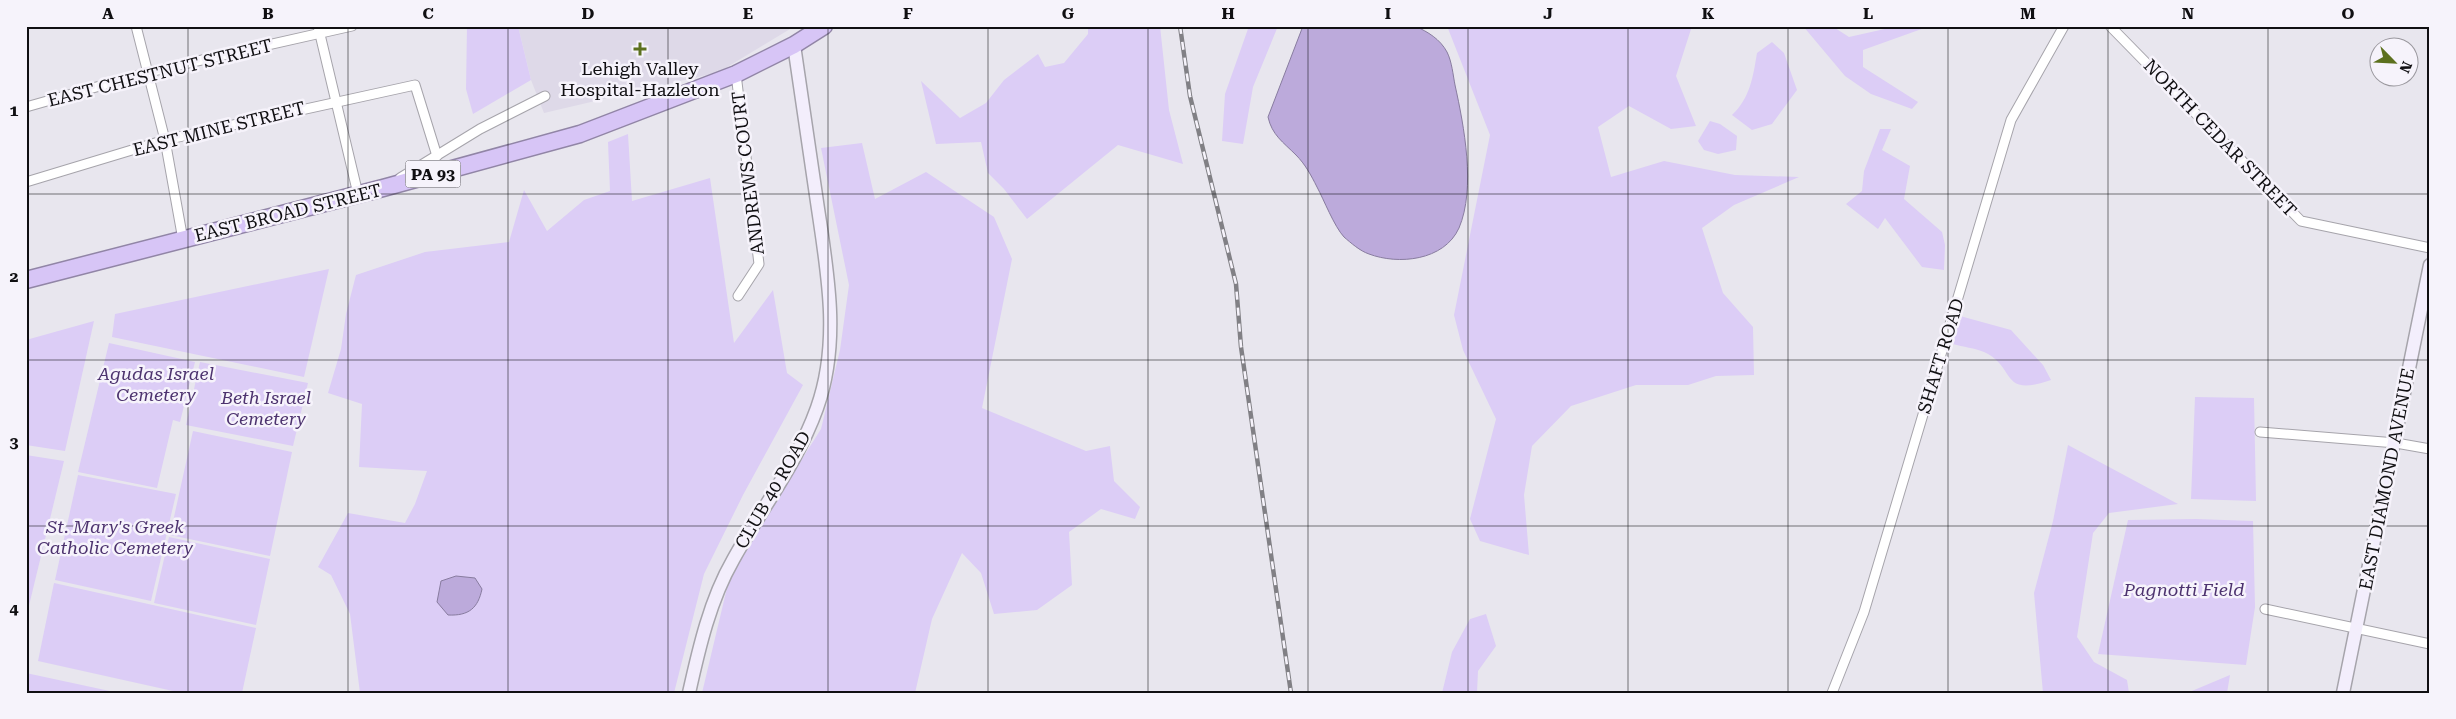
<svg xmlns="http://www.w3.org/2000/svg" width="2456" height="719" viewBox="0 0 2456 719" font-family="'Roboto Serif',serif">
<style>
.built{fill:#ded9e8}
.green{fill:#dccdf6}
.water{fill:#bcaadb;stroke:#887c9f}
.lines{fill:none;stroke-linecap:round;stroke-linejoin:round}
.street-casing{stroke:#a6a4ab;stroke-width:11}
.secondary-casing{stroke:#a6a4ab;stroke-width:15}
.highway-casing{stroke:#9185a6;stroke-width:19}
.street{stroke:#fff;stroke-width:9}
.secondary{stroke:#f3eefc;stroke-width:12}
.highway{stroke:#d7c5f6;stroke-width:16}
.rail-casing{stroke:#818085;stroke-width:4.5}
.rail{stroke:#f6f3fb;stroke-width:2.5;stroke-dasharray:8;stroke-linecap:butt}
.grid{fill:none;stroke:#100f12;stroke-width:1;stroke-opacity:0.55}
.poi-dot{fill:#5c701e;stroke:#f6f3fb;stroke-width:2}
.labels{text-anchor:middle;stroke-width:5;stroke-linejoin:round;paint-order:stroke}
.shield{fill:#f6f3fb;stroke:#555358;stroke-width:1}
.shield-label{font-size:16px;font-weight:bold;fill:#100f12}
.poi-label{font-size:18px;fill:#100f12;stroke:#f6f3fb}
.street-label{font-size:18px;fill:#100f12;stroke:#f6f3fb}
.park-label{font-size:18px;font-style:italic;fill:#4d336f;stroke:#f6f3fb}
.neatline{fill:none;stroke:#100f12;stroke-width:2}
.grid-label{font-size:16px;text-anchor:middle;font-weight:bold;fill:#100f12}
</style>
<rect width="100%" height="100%" fill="#e8e6ee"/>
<path class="built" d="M518 26H795L719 72 544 113 531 80Z"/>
<g class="green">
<path d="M467 26H518L531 80 473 114 466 89Z"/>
<path d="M1088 26H1160L1169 110 1183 164 1118 145 1027 219 1004 189 988 173 981 142 936 144 921 81 960 118 986 103 1004 80 1038 54 1045 67 1064 63 1088 34Z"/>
<path d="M1249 26H1278L1253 87 1243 144 1222 141 1225 94Z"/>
<path d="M1447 26H1692L1676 76 1696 126 1671 129 1629 106 1598 127 1611 177 1664 161 1735 175 1799 177 1734 205 1702 228 1723 293 1753 327 1754 375 1716 376 1688 385H1636L1571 406 1532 446 1524 495 1529 555 1480 541 1470 519 1496 419 1463 350 1454 315 1490 135Z"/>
<path d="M1803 26H1832L1849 37 1898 26H1930L1863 50V67L1918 102 1912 109 1871 94 1845 76Z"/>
<path d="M1772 42 1784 53 1797 90 1772 124 1752 130 1732 115C1750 98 1753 77 1757 53Z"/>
<path d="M1710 121 1720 124 1737 136 1736 150 1718 154 1704 150 1698 141Z"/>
<path d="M1880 129H1891L1882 150 1910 166 1904 199 1942 232 1945 245 1944 270 1922 267 1885 218 1878 229 1846 204 1862 191 1864 171Z"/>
<path d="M628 134 632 201 710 178 734 343 773 290 787 373 803 385 743 495 704 574 674 693H360L350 614 331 575 318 567 348 513 405 523 415 504 427 471 359 467 362 404 328 393 341 349 346 314 356 275 425 252 509 242 524 190 547 231 584 200 610 191 608 142Z"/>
<path d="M862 143 875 199 926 172 994 217 1012 259 982 408 1086 451 1110 446 1114 481 1140 507 1135 519 1101 509 1069 532 1072 585 1037 610 994 614 981 573 962 553 932 619 915 693H702L731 571 821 429 840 350 849 285 821 148Z"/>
<path d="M329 269 304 377 112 337 115 314Z"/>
<path d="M1960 316 2011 330 2043 365 2051 380C1999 398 2017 367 1984 352 1975 348 1963 347 1953 344Z"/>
<path d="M94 321 65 451 26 445V340Z"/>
<path d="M109 343 195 362 180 422 173 420 157 488 78 472Z"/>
<path d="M200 362 308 383 293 446 186 425Z"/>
<path d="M2195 397 2254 398 2256 501 2191 499Z"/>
<path d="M193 431 292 452 270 556 170 535Z"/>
<path d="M2068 445 2178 504 2109 513 2093 533 2077 637 2094 662 2127 680 2129 693H2043L2034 593 2053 521Z"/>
<path d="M26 455 64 461 26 618Z"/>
<path d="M78 475 176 494 151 601 55 580Z"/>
<path d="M2196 519 2253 521 2255 607 2246 665 2098 654 2128 520Z"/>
<path d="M169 537 270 559 256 625 154 603Z"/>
<path d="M54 583 256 628 242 693H182L38 661Z"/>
<path d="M1486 614 1496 646 1478 671 1477 693H1442L1452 652 1470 619Z"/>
<path d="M26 673 119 693H26Z"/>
<path d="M2230 675 2227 693H2187Z"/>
</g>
<g class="water">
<path d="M1303 26H1415C1428 32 1440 39 1447 52 1452 62 1453 75 1455 85 1464 126 1476 188 1459 228 1444 261 1398 265 1369 254 1360 251 1351 243 1344 237 1334 226 1324 200 1317 187 1311 175 1305 164 1296 155 1283 142 1272 135 1268 117Z"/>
<path d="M456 576 475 578 482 589C478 608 469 616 448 615L437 602 441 581Z"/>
</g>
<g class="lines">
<g class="street-casing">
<g id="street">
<path d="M136 26 165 140 183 240"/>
<path d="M318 26 358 194"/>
<path d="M2110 26 2301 221 2430 248"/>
<path d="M736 74 759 264 738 296"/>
<path d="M26 107 149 72 352 26"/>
<path d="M400 178 480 129 545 96"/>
<path d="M26 182 165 140 415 85 437 156"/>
<path d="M2260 432 2396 443 2430 449"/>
<path d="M2265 609 2430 644"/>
<path d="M1832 693 1864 612 2011 120 2064 26"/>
</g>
</g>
<g class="secondary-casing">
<g id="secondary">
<path d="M689 693C699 648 710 600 733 560 761 509 797 464 817 408 841 341 827 270 817 202 809 150 802 97 794 45"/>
<path d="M2343 693 2430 265"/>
</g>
</g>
<g class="highway-casing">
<path id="highway" d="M26 280 383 188 580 134 736 74 794 45 824 26"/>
</g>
<use href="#street" class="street"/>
<use href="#secondary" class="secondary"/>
<use href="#highway" class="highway"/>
<g class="rail-casing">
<path id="rail" d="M1180 26 1190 96 1236 284 1241 347 1291 693"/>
</g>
<use href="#rail" class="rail"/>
</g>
<path class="grid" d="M188 26V693M348 26V693M508 26V693M668 26V693M828 26V693M988 26V693M1148 26V693M1308 26V693M1468 26V693M1628 26V693M1788 26V693M1948 26V693M2108 26V693M2268 26V693M26 194H2430M26 360H2430M26 526H2430"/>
<path class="poi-dot" d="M637.5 41.5h5v5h5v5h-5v5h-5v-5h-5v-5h5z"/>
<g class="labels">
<rect class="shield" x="405.5" y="160.5" width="55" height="27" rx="4"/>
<g class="shield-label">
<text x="433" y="180">PA 93</text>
</g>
<g class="poi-label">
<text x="640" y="75">Lehigh Valley<tspan x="640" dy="21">Hospital-Hazleton</tspan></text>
</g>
<g class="street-label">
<text transform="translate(160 73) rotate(-14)" y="6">EAST CHESTNUT STREET</text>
<text transform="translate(219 129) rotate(-14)" y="6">EAST MINE STREET</text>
<text transform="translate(2220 138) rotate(46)" y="6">NORTH CEDAR STREET</text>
<text transform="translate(748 173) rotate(-97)" y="6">ANDREWS COURT</text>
<text transform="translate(288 213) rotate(-14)" y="6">EAST BROAD STREET</text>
<text transform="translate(1941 356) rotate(-73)" y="6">SHAFT ROAD</text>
<text transform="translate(2387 479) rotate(-79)" y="6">EAST DIAMOND AVENUE</text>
<text transform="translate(773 490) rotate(-60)" y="6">CLUB 40 ROAD</text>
</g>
<g class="park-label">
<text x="156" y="380">Agudas Israel<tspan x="156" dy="21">Cemetery</tspan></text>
<text x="266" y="404">Beth Israel<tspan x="266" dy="21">Cemetery</tspan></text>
<text x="115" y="533">St. Mary's Greek<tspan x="115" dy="21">Catholic Cemetery</tspan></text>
<text x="2184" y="596">Pagnotti Field</text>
</g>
</g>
<rect width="2456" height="719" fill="none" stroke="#f6f3fb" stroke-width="55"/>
<g transform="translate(2394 62) rotate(114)"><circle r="24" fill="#f6f3fb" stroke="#9a989e"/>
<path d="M0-4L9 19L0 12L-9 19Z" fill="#5c701e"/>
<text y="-8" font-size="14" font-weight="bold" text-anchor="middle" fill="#100f12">N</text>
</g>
<rect x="28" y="28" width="2400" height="664" class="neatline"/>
<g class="grid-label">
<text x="108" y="19">A</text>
<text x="268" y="19">B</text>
<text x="428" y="19">C</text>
<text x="588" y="19">D</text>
<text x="748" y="19">E</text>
<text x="908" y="19">F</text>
<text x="1068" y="19">G</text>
<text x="1228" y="19">H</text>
<text x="1388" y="19">I</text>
<text x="1548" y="19">J</text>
<text x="1708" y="19">K</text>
<text x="1868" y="19">L</text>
<text x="2028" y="19">M</text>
<text x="2188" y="19">N</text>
<text x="2348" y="19">O</text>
<text x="14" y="116">1</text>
<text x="14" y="282">2</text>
<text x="14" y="448">3</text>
<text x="14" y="614">4</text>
</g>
</svg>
